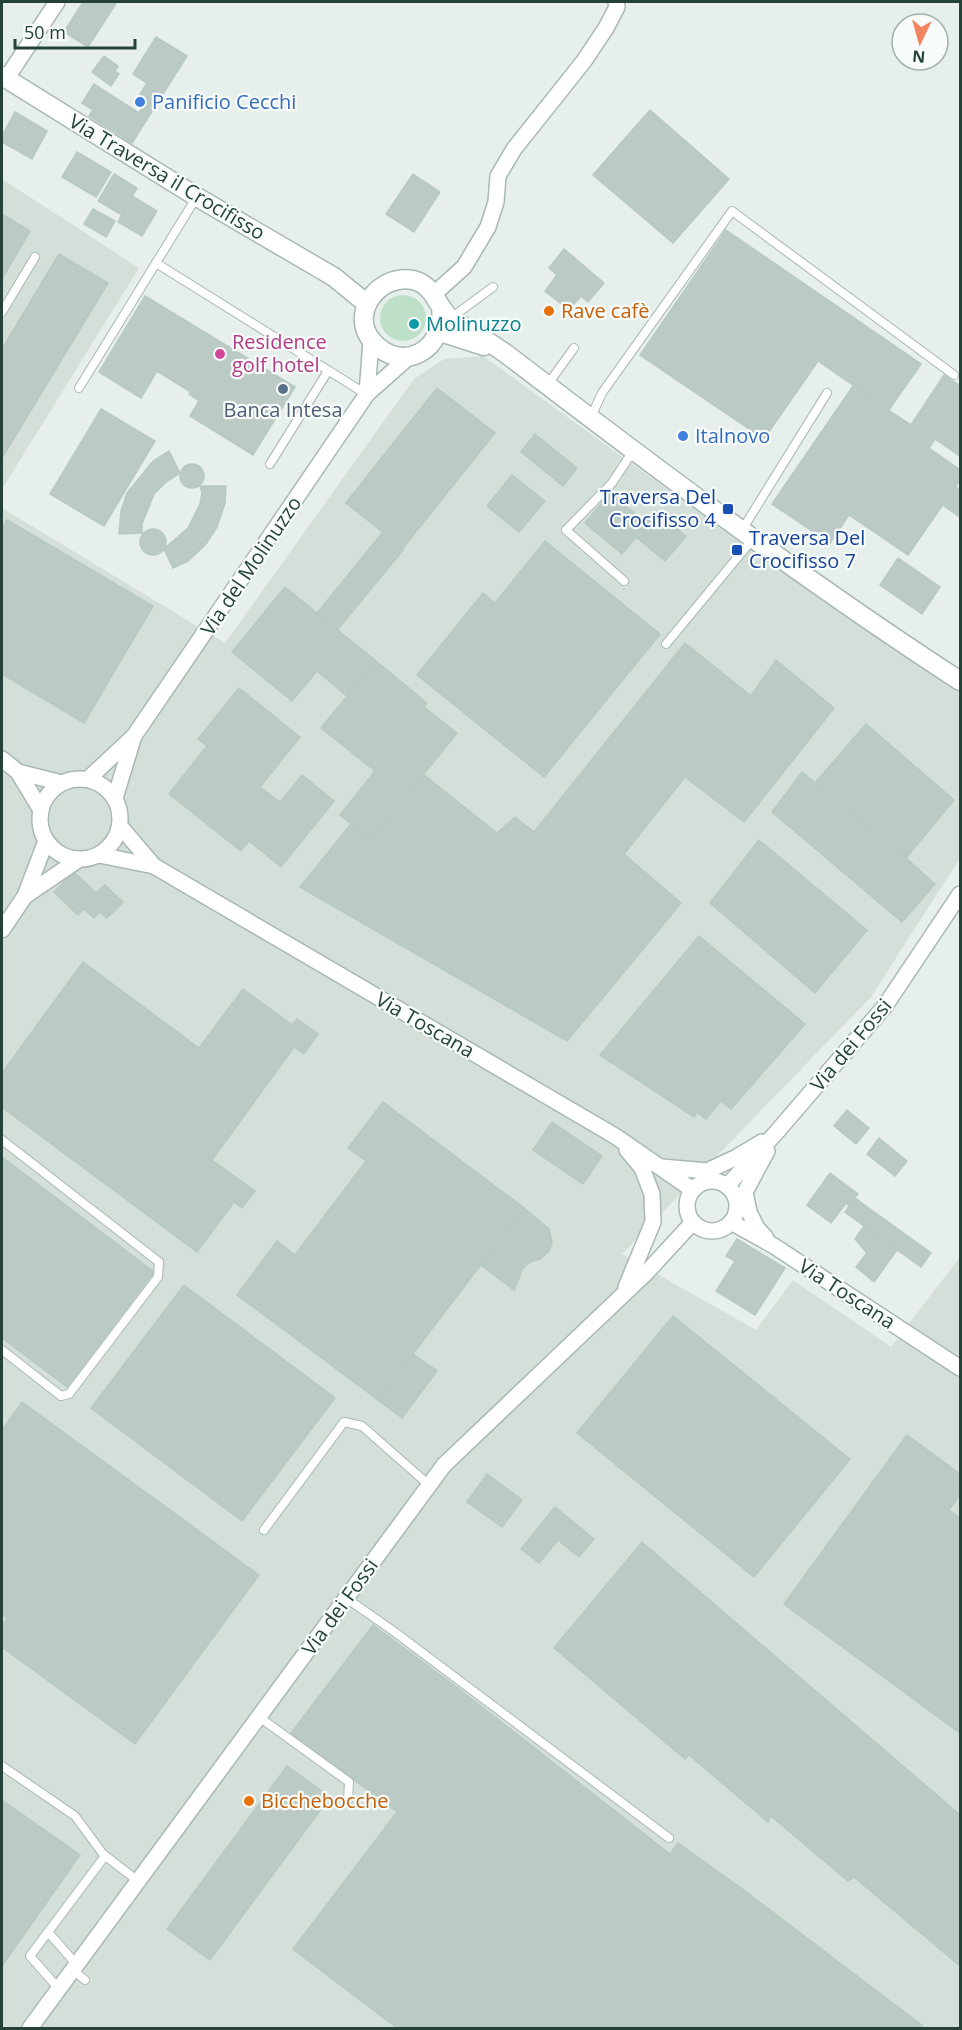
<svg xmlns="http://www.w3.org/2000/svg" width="962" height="2030" viewBox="0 0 962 2030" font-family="'Open Sans',sans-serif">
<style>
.built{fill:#d4dfda}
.green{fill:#bfe0c8}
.building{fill:#bbcac4;stroke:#b8c9c2;stroke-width:1.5}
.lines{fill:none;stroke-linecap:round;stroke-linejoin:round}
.service-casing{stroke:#a8b8b2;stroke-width:10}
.minor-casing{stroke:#a8b8b2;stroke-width:18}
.tertiary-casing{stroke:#a8b8b2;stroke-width:21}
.service{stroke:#fff;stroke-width:8}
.minor{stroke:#fff;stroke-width:15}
.tertiary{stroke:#fff;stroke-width:18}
.shop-dot{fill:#3f7fe0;stroke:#f7fbf9;stroke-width:2}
.food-dot{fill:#e8710a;stroke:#f7fbf9;stroke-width:2}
.culture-dot{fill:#0f9aa8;stroke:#f7fbf9;stroke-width:2}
.hotel-dot{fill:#d1479c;stroke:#f7fbf9;stroke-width:2}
.service-dot{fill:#5c6f8a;stroke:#f7fbf9;stroke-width:2}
.transit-dot{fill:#1a4fb4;stroke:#f7fbf9;stroke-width:2}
.labels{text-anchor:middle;stroke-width:4.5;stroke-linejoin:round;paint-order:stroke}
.shop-label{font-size:20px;fill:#366cbe;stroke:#f7fbf9;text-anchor:start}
.street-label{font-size:20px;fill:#24423a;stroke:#f7fbf9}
.food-label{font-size:20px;fill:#c56008;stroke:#f7fbf9;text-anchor:start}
.culture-label{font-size:20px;fill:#0d838f;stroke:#f7fbf9;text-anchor:start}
.hotel-label{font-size:20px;fill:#b23c85;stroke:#f7fbf9;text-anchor:start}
.service-label{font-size:20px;fill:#4e5e75;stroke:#f7fbf9}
.transit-label{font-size:20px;fill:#164399;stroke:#f7fbf9;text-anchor:end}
</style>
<rect width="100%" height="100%" fill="#e6efeb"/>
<g class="built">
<path d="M2 179 139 268 2 489Z"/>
<path d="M483 356 741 543 960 693V858L871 997 622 1254 756 1330 793 1280 891 1347 960 1257V2028H2V508L225 643 414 379 444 359Z"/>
</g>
<circle class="green" cx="403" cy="318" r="23"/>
<g class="building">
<path d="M83 2H117L88 47 64 32Z"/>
<path d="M156 37 187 56 132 143 89 116 93 110 82 103 94 84 139 113 146 101 139 96 147 83 133 74Z"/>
<path d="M104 56 118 66 115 71 119 74 111 86 92 72Z"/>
<path d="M650 110 729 179 673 243 593 175Z"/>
<path d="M15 112 47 131 32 159 2 142V136Z"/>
<path d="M77 152 111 172 96 197 62 177Z"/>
<path d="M114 174 137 188 122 215 98 201Z"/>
<path d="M413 174 440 192 414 232 386 214Z"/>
<path d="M132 196 157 211 142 236 118 222Z"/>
<path d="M93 209 115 221 106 237 84 224Z"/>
<path d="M2 214 30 231 2 279Z"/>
<path d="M726 230 921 364 889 410 818 361 764 439 640 355Z"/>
<path d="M564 249 604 283 588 302 581 296 569 310 545 291 557 275 549 268Z"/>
<path d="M59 254 108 283 2 458V349Z"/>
<path d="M145 296 295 387 253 455 190 416 199 401 189 394 191 392 157 371 141 398 99 372Z"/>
<path d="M944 375 960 386V456L935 439 929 448 960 470V480L908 555 849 515 830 543 772 504 853 386 911 425Z"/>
<path d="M437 388 495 433 403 548 346 503Z"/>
<path d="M101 409 155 441 104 526 50 494Z"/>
<path d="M535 434 577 468 563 486 521 452Z"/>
<path d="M169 451 180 473 165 483 154 494 142 524V533L119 534 121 511 127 493 153 461Z"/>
<circle cx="192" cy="476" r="12"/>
<path d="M512 475 545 501 519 532 487 506Z"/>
<path d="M200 486H226L225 503 217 527 206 544 188 561 173 568 164 549 188 528 200 504 202 493Z"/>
<path d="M956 487 960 490V517L944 506Z"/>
<path d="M610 493 645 522 655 511 686 536 665 561 636 537 622 554 585 523Z"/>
<path d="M7 520 153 606 84 723 2 674V529Z"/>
<circle cx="153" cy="542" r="13"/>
<path d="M382 533 403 550 338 629 317 613Z"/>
<path d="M545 541 660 634 544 777 417 675 483 593 495 603Z"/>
<path d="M898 558 940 587 922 614 880 585Z"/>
<path d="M285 587 376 661 347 696 317 671 292 701 232 652Z"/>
<path d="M685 643 751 696 776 660 834 708 744 822 685 777 624 854 681 903 567 1041 300 887 351 824 371 840 423 774 497 833 515 817 534 832Z"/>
<path d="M376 661 427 703 424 707 457 733 371 840 340 815 375 771 321 728Z"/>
<path d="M239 688 300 737 260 787 280 802 302 775 334 801 281 867 249 841 241 851 169 794 207 746 198 739Z"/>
<path d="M866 724 954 800 906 858 815 783Z"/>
<path d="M802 772 906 858 935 884 902 922 772 812Z"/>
<path d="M759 840 867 930 815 993 710 903Z"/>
<path d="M74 872 96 893 105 885 123 902 107 918 100 912 94 918 84 909 78 915 54 892Z"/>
<path d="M699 936 805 1024 731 1109 721 1101 706 1119 697 1112 694 1117 600 1055Z"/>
<path d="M83 962 199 1048 243 989 292 1025 297 1019 318 1034 304 1054 294 1047 212 1160 255 1191 242 1208 234 1202 197 1252 2 1107V1073Z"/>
<path d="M383 1102 524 1208 378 1400 237 1295 277 1241 295 1255 366 1161 348 1148Z"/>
<path d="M847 1110 869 1128 856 1144 834 1126Z"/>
<path d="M552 1122 602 1156 583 1184 533 1150Z"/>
<path d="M879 1138 907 1161 895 1176 867 1154Z"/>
<path d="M2 1157 154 1272 67 1387 2 1338Z"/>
<path d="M830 1173 858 1194 849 1206 846 1203 831 1223 807 1205Z"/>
<path d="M855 1198 931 1253 921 1267 845 1212Z"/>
<path d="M524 1208 549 1229 552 1243 549 1251 540 1259 530 1262 523 1268 514 1290 481 1265Z"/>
<path d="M864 1226 897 1250 874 1282 856 1267 867 1253 855 1239Z"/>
<path d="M737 1239 785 1268 755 1315 716 1291 735 1261 726 1256Z"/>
<path d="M184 1285 335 1398 242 1521 91 1408Z"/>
<path d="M673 1316 850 1459 754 1577 577 1433Z"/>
<path d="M413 1354 437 1371 402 1418 378 1400Z"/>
<path d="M22 1402 259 1575 135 1744 2 1647V1626L7 1618 2 1614V1430Z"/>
<path d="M907 1435 960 1474V1494L949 1510 960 1518V1733L784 1604Z"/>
<path d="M487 1474 522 1500 502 1527 467 1502Z"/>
<path d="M555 1507 594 1539 579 1557 558 1540 539 1563 521 1549Z"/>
<path d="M642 1542 960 1815V1966L854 1877 848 1881 771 1816 768 1822 689 1755 685 1759 554 1648Z"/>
<path d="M373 1625 459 1689 670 1854 678 1843 745 1891 923 2026 921 2028H397L293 1949 397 1812 291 1733Z"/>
<path d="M287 1766 330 1797 210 1960 167 1929Z"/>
<path d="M2 1800 80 1855 2 1966Z"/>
</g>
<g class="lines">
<g class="service-casing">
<g id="service">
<path d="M156 263 366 394"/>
<path d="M2 312 35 257"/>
<path d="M451 318 493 287"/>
<path d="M548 384 574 348"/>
<path d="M79 388 196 198"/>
<path d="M591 417 602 393 732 211 954 375"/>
<path d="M270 464 328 371"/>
<path d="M742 530 827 393"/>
<path d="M624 581 566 530 612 483 633 451"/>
<path d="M666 644 752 540"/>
<path d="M2 1140 159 1262 158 1277 69 1394 61 1396 2 1350"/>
<path d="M264 1530 344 1422 362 1426 429 1485"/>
<path d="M346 1598 392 1630 669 1838"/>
<path d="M259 1717 349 1782 348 1800"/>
<path d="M2 1766 75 1816 103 1854 138 1881"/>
<path d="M48 1932 77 1965"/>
<path d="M73 1970 85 1980"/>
<path d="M59 1989 30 1956 105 1856"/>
</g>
</g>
<g class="minor-casing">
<g id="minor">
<path d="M6 79 57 2"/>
<path d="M434 294 464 267 488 227 496 202 498 176 514 149 584 61 606 28 617 7 616 2"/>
<path d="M367 394 371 340"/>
<path d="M2 759 18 772 41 810"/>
<path d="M18 772 62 783"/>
<circle cx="80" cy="819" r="40"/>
<path d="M88 779 134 736 367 394 410 356"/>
<path d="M115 798 133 739"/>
<path d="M120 826 154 866"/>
<path d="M99 855 154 866 615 1136 693 1190"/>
<path d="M25 896 78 860"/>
<path d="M2 930 25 896 46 841"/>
<path d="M662 1167 707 1171 735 1158 762 1142"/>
<circle cx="712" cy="1206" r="25"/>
<path d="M727 1186 775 1134 885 1006 960 894"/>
<path d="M731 1222 774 1246 960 1368"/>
<path d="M766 1238 757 1228 749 1212 745 1192 767 1151"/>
<path d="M626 1287 653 1222 652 1194 642 1168 627 1150"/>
<path d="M30 2028 444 1465 647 1272 693 1222"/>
</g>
</g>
<g class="tertiary-casing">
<g id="tertiary">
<path d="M2 76 197 197 334 277 367 304"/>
<path d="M441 307C446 349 403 375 373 342 348 315 378 273 413 280 434 285 436 305 450 318 456 323 464 326 470 330 482 337 493 345 505 353 654 467 803 579 960 681"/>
<path d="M440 332 484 346"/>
</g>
</g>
<use href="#service" class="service"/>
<use href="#minor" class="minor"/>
<use href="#tertiary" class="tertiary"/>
</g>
<g class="shop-dot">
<circle cx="140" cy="102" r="6"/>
<circle cx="683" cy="436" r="6"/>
</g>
<g class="food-dot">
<circle cx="549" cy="311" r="6"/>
<circle cx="249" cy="1801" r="6"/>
</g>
<circle class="culture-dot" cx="414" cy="324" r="6"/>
<circle class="hotel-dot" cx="220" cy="354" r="6"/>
<circle class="service-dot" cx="283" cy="389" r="6"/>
<g class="transit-dot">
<rect x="722" y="503" width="12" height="12" rx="3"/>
<rect x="731" y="544" width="12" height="12" rx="3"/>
</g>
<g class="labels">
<g class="shop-label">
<text x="152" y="109">Panificio Cecchi</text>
<text x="695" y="443">Italnovo</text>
</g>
<g class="street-label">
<text transform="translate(167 177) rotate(31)" y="7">Via Traversa il Crocifisso</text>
<text transform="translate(251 566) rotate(-56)" y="7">Via del Molinuzzo</text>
<text transform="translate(425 1025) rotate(30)" y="7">Via Toscana</text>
<text transform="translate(851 1045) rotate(-50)" y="7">Via dei Fossi</text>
<text transform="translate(847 1294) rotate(33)" y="7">Via Toscana</text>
<text transform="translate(340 1607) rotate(-54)" y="7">Via dei Fossi</text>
</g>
<g class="food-label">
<text x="561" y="318">Rave cafè</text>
<text x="261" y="1808">Bicchebocche</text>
</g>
<g class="culture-label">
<text x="426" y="331">Molinuzzo</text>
</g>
<g class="hotel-label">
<text x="232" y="349">Residence<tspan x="232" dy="23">golf hotel</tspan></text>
</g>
<g class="service-label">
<text x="283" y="417">Banca Intesa</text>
</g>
<g class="transit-label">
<text x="716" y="504">Traversa Del<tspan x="716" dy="23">Crocifisso 4</tspan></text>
<text x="749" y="545" text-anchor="start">Traversa Del<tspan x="749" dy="23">Crocifisso 7</tspan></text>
</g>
</g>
<rect width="962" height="2030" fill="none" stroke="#24423a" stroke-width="6"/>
<g transform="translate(920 42) rotate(185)"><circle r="28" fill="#f7fbf9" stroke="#a3b1ad" stroke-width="1.5"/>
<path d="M0-4.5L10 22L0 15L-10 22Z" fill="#f4845f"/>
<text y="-9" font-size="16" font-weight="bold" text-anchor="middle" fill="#24423a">N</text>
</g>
<path d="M15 39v9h120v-9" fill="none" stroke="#24423a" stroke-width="3"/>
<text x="24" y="39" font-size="18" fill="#24423a" stroke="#f7fbf9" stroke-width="4.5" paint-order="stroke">50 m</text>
</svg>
